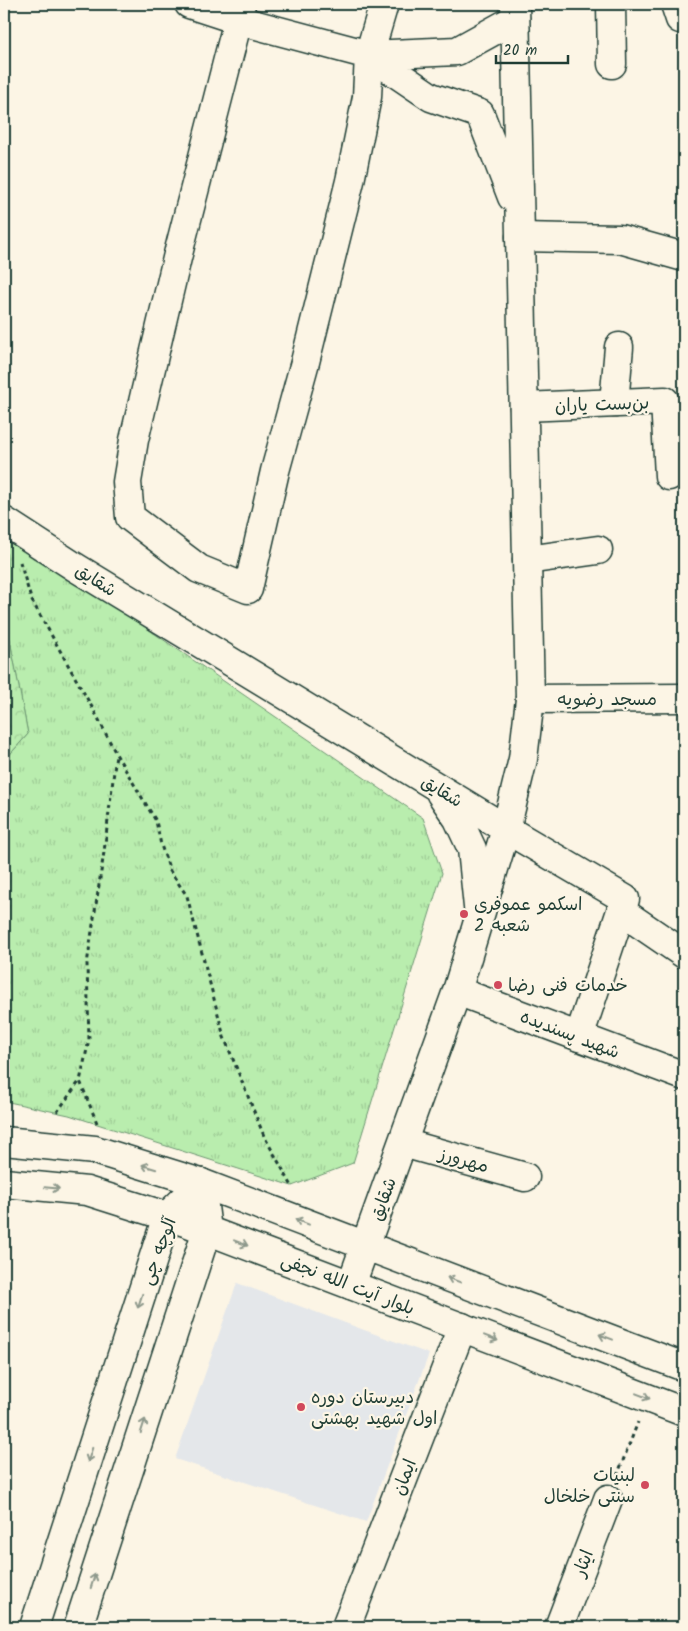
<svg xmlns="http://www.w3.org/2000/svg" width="688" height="1631" viewBox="0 0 688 1631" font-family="Kalam,'Playpen Sans Arabic',sans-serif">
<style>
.built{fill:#e4e7ea}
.grass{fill:url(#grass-tufts);stroke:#6c9571}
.forest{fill:url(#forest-crowns);stroke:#6c9571}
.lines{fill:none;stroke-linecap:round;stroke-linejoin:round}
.street-casing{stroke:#1f3d34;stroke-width:31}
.secondary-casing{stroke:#1f3d34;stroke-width:31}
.path{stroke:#1f3d34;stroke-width:3;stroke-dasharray:4 4;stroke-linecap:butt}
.street{stroke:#fcf5e5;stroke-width:28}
.secondary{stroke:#fcf5e5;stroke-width:28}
.oneway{stroke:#8e998c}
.poi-dot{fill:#d1495b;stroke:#fcf5e5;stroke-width:2}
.labels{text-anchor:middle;stroke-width:4.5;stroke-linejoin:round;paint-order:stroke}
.street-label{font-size:18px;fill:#1f3d34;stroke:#fcf5e5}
.poi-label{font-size:18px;fill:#1f3d34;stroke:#fcf5e5;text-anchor:start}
</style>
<defs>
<pattern id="grass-tufts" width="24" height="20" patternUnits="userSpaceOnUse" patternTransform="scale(1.25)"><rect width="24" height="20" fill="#b9edae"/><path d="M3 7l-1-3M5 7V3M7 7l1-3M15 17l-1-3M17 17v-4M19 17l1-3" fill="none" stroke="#9fcc96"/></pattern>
<pattern id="forest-crowns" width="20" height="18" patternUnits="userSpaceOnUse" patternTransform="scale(1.25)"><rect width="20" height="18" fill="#b9edae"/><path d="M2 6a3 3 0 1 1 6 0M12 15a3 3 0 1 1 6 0" fill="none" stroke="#9fcc96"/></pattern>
</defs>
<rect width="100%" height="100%" fill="#fcf5e5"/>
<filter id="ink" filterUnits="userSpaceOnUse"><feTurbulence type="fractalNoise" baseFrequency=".02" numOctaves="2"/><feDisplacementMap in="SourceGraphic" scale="10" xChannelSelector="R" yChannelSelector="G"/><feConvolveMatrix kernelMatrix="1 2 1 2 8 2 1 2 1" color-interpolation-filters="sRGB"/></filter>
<g filter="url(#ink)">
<path class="built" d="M237 1283 429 1354 366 1522 175 1459Z"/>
<path class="grass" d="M11 535 423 818 442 873 353 1163 292 1186 69 1115 4 1101V761L28 734 9 635 6 538Z"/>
<path class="forest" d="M4 536 6 538 9 635 28 734 4 761Z"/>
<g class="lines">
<g class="street-casing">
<g id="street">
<path d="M189 4 238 20 241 4"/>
<path d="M515 4 530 699 523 759 506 829 625 899 579 1037"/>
<path d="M611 4 612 64"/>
<path d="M675 4 680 19"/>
<path d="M369 55 238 20 177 258 134 440 127 482 130 517 199 569 248 589 275 471 305 362 350 181 367 97 369 55 384 4"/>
<path d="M512 197 480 114 431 97 369 55 457 51 515 19"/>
<path d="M520 237 620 239 684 257"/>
<path d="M614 403 619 347"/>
<path d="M524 407 665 401 669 476"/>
<path d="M527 560 598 550"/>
<path d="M530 699 684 698"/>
<path d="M621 911 684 954"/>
<path d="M403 1143 525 1177"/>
<path d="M346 1627 462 1327"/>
<path d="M559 1627 608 1499"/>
</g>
</g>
<g class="secondary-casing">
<g id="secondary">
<path d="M4 521 75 567 506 829 457 991 351 1285"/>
<path d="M441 794 458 819 472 849 478 907"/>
<path d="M457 991 684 1076"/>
<path d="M4 1141 95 1150 201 1183 684 1367"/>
<path d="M4 1183 87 1191 188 1223 684 1412"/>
<path d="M34 1627 167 1216 201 1183"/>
<path d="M78 1627 207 1230 201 1183"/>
</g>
</g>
<g class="path">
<path d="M20 562 31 599 98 718 116 754 156 821 161 845 170 871 187 896 224 1037 264 1136 292 1186"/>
<path d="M57 1112 79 1082"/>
<path d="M97 1123 80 1081 89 1040 87 964 104 852 116 755"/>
<path d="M617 1476 638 1422"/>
</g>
<use href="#street" class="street"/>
<use href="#secondary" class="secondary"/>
</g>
<defs><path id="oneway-shaft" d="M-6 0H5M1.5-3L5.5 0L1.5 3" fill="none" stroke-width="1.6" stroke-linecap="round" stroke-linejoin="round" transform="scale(1.25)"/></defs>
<g class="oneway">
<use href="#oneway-shaft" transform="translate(149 1167) rotate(-163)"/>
<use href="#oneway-shaft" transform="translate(52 1188) rotate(5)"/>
<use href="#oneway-shaft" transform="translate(302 1222) rotate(-159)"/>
<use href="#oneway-shaft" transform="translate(241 1243) rotate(21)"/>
<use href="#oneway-shaft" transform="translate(454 1280) rotate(-159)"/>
<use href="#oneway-shaft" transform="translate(140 1301) rotate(108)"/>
<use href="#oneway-shaft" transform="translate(606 1337) rotate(-159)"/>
<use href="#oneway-shaft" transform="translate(491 1338) rotate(21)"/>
<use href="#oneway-shaft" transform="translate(643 1396) rotate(21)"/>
<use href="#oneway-shaft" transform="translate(143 1426) rotate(-72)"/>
<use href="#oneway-shaft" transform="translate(90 1455) rotate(108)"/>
<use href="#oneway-shaft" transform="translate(93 1581) rotate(-72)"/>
</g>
</g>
<g class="poi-dot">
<circle cx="464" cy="914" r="5"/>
<circle cx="498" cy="985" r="5"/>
<circle cx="301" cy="1407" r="5"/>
<circle cx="645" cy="1485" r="5"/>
</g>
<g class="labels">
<g class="street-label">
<text transform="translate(602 404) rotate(-2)" y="6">بن‌بست یاران</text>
<text transform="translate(96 580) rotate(32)" y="6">شقایق</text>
<text x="607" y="705">مسجد رضویه</text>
<text transform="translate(442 791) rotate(31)" y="6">شقایق</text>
<text transform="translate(570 1034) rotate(21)" y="6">شهید پسندیده</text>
<text transform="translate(464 1160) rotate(16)" y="6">مهرورز</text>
<text transform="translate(383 1199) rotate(-70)" y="6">شقایق</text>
<text transform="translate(158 1251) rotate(-69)" y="6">آلوچه چی</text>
<text transform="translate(348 1284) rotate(21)" y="6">بلوار آیت الله نجفی</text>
<text transform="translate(404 1477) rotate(-69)" y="6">ایمان</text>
<text transform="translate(583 1563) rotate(-69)" y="6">ایثار</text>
</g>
<g class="poi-label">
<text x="474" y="910">اسکمو عموفری<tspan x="474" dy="21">شعبه 2</tspan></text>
<text x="508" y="991">خدمات فنی رضا</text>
<text x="311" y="1403">دبیرستان دوره<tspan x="311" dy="21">اول شهید بهشتی</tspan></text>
<text x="635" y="1481" text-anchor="end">لبنیات<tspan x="635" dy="21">سنتی خلخال</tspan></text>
</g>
</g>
<rect width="688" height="1631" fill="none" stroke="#fcf5e5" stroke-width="20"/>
<rect x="10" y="10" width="668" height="1611" fill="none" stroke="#1f3d34" stroke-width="2" filter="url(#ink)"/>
<path d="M496 55v8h72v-8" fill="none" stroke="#1f3d34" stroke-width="2.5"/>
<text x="503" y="55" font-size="15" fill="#1f3d34" stroke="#fcf5e5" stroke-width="4" paint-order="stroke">20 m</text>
</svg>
